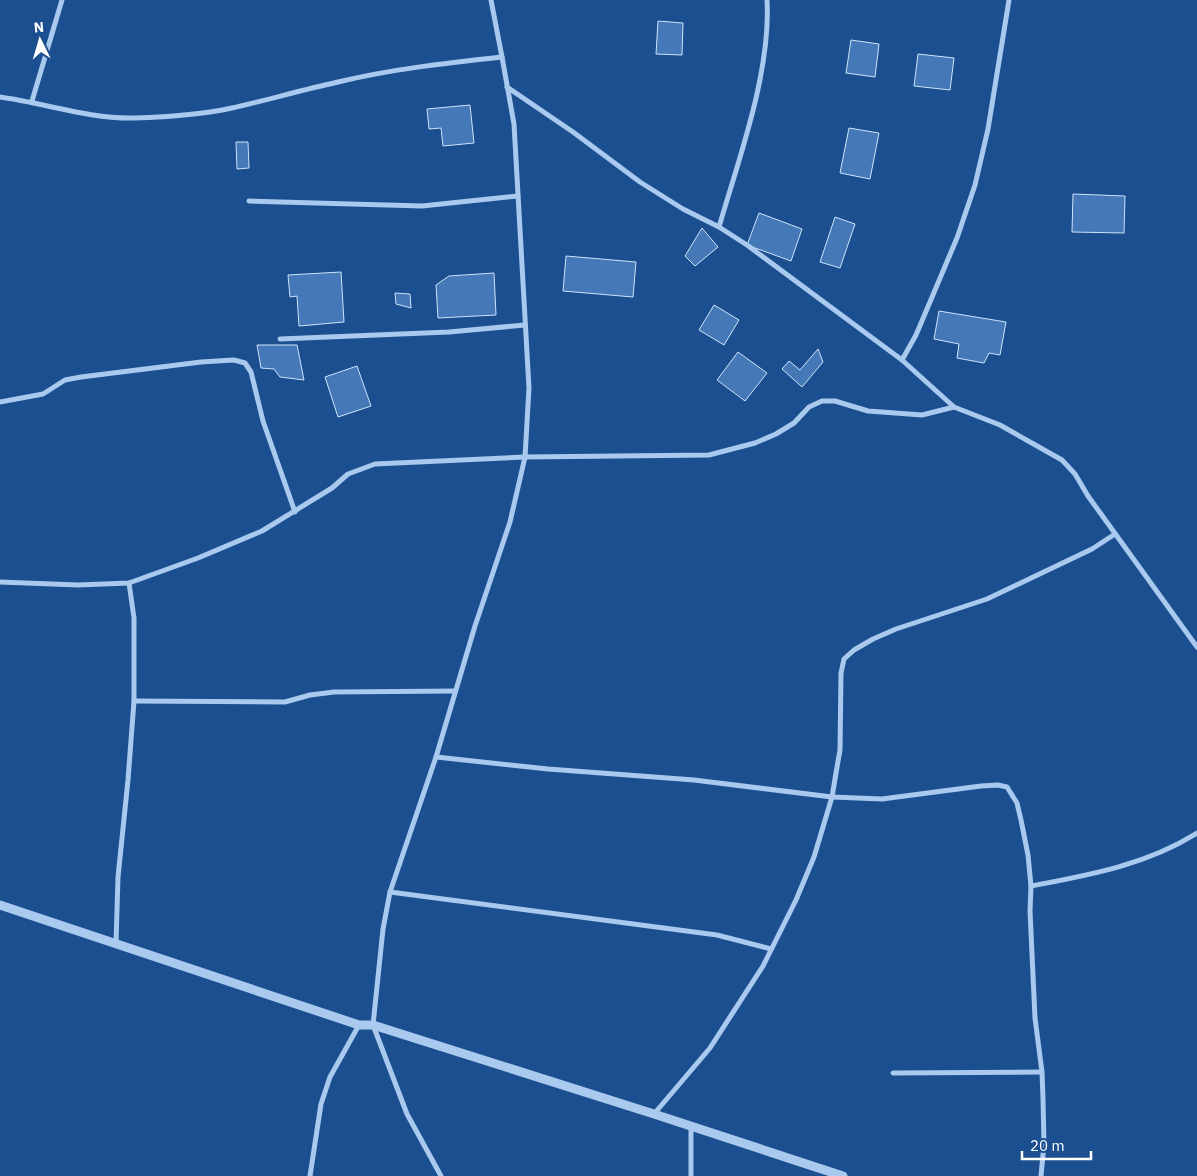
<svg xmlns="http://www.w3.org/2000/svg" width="1197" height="1176" viewBox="0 0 1197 1176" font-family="'IBM Plex Sans',sans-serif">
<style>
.building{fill:#4478b7;stroke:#cfe3fa}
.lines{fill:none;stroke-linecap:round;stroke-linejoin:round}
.minor{stroke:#a9c9ee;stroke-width:5}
.tertiary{stroke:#a9c9ee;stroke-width:9}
</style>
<rect width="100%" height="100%" fill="#1b4f8f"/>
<g class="building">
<path d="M658 21 683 23 682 55 656 54Z"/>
<path d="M851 40 879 44 875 77 846 73Z"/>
<path d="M918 54 954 58 950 90 914 86Z"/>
<path d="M470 105 474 143 443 146 441 128 429 129 427 109Z"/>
<path d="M849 128 879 133 870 179 840 173Z"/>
<path d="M236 142H248L249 168 237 169Z"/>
<path d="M1073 194 1125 196 1124 233 1072 232Z"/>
<path d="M759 213 802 229 791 261 747 245Z"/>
<path d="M835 217 855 224 840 268 820 262Z"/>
<path d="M702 228 718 247 695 266 685 256Z"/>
<path d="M566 256 636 262 633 297 563 291Z"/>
<path d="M341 272 344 322 299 326 297 296 290 297 288 275Z"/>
<path d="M494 273 496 315 438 318 436 285 449 276Z"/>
<path d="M395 293 410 294 411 308 396 304Z"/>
<path d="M714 305 739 320 724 345 699 330Z"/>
<path d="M939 311 1006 322 1000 355 989 353 984 363 957 358 959 344 934 339Z"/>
<path d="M257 345H297L304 380 280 377 274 369 261 368Z"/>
<path d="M818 349 823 362 802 387 782 369 789 361 800 370Z"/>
<path d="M738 352 767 373 745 401 717 380Z"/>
<path d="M357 366 371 406 338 417 325 377Z"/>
</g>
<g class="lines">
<g class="minor">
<path d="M507 87 573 132 640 182 683 209 719 227 747 245 902 360 954 407 1000 425 1062 460 1075 474 1088 496 1197 647"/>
<path d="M0 97C44 103 89 119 134 118 167 117 200 115 232 108 267 100 302 90 338 82 392 69 447 63 502 57"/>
<path d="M32 101 62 0"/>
<path d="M249 201 422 206 518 196"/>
<path d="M719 227C739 158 771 72 767 0"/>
<path d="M280 339 449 332 525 325"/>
<path d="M902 360 916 335 957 238 975 185 988 129 1009 0"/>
<path d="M0 402 43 394 65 380 81 377 201 362 234 360 245 363 251 372 263 421 295 512"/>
<path d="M0 582 78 585 129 583 198 558 262 531 332 488 348 474 375 464 525 457 709 455 755 443 776 434 794 423 809 407 822 401H835L868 411 922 415 954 407"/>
<path d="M134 701 285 702 310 695 334 692 455 691"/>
<path d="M436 757 548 769 694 780 832 797 882 799 981 786 998 785 1007 787 1017 803 1021 820 1028 855 1031 886 1030 911 1035 1018 1042 1072 1043 1099 1044 1144 1041 1176"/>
<path d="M1031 886C1089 875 1146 865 1197 833"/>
<path d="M390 892 717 935 771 949"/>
<path d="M116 943 118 877 128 780 134 701V618L129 583"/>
<path d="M893 1073 1042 1072"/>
<path d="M654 1114 710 1048 763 966 796 900 814 857 832 797 836 773 840 750 841 673 844 659 854 650 873 639 896 629 987 599 1092 549 1115 534"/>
<path d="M691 1126V1176"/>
<path d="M310 1176 321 1104 330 1077 359 1025"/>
<path d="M441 1176 407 1114 373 1025 383 929 390 892 436 757 475 626 510 522 525 457 529 388 514 124 502 57 491 0"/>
</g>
<path class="tertiary" d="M0 905 359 1025H373L654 1114 843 1176"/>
</g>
<g transform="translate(40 40) rotate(355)" stroke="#1b4f8f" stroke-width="4" paint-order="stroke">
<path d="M0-4L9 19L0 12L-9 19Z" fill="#ffffff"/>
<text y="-8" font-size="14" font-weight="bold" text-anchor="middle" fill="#ffffff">N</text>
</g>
<path d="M1022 1151v8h69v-8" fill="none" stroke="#ffffff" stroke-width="2.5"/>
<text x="1030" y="1151" font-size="15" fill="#ffffff" stroke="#1b4f8f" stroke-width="4" paint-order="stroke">20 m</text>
</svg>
